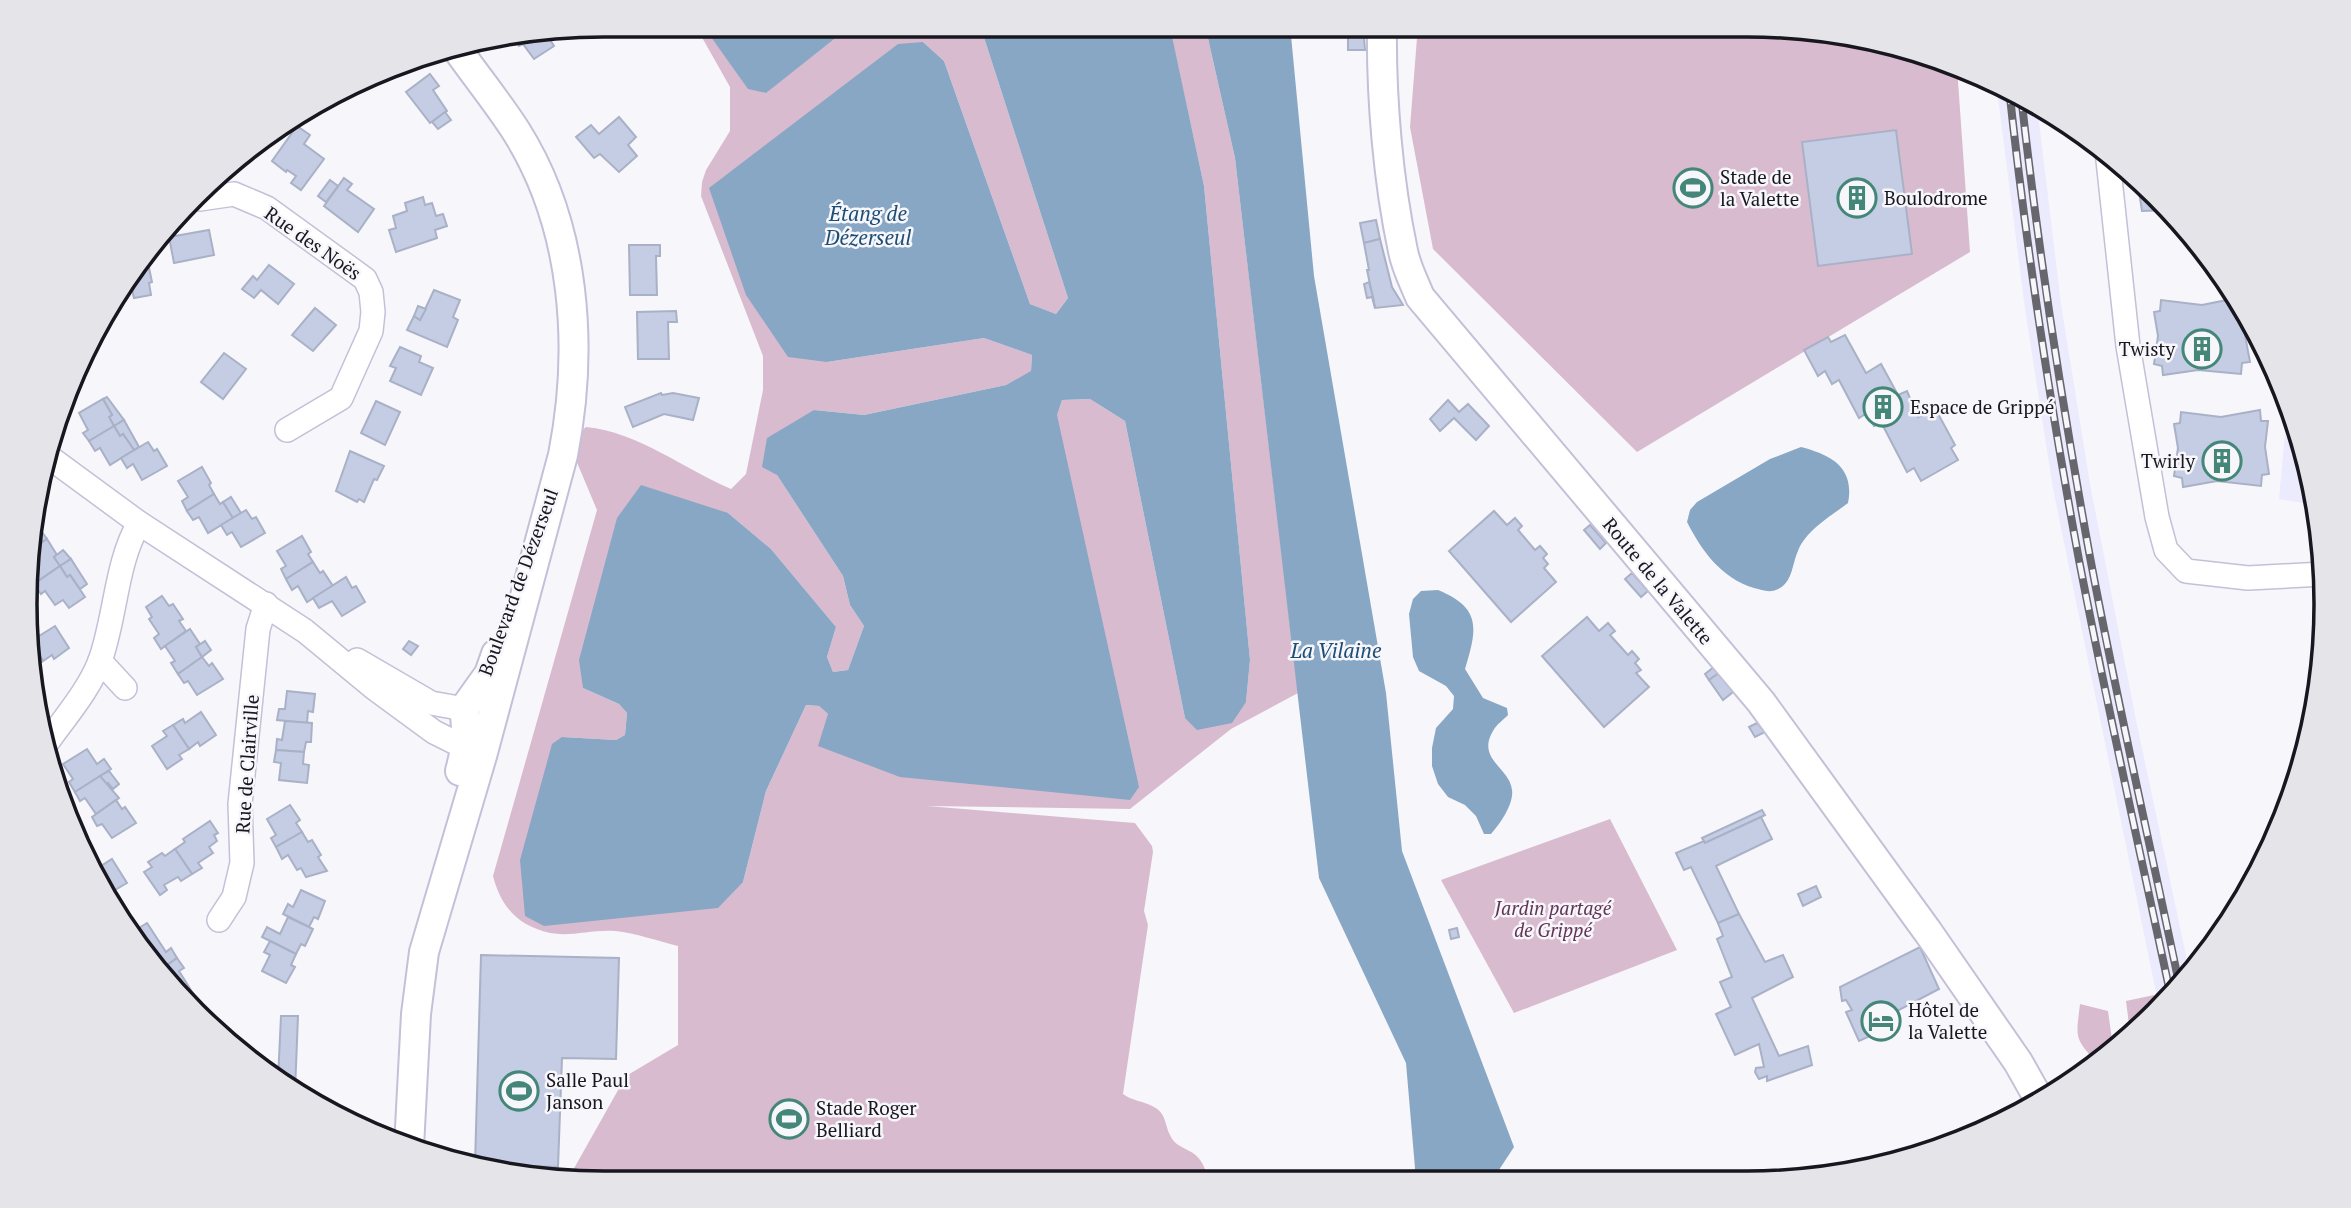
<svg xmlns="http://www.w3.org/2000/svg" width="2351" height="1208" viewBox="0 0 2351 1208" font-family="'PT Serif',serif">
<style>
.built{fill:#eceafd}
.green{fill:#d9bbd0}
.water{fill:#87a7c4}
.building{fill:#c4cde3;stroke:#a9b1c7;stroke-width:2}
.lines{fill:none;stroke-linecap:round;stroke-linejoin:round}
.minor-casing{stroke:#c3c0d8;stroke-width:26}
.tertiary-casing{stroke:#c3c0d8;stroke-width:32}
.minor{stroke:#fff;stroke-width:23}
.tertiary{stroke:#fff;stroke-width:28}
.rail-casing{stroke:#67666d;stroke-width:8}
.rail{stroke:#f7f6fb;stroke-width:5;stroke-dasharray:16;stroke-linecap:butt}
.labels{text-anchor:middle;stroke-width:5;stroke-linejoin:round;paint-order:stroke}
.poi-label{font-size:19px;fill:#18171f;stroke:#f7f6fb;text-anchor:start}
.street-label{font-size:19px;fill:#18171f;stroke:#f7f6fb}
.park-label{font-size:19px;font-style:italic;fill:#623357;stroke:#f7f6fb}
.water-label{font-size:21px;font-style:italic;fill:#1b4d75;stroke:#f7f6fb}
.rim{fill:none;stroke:#18171f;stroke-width:3.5}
</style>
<rect width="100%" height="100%" fill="#f7f6fb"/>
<g class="built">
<path d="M1996 82 2037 105 2061 304 2090 484 2136 720 2190 974 2182 986 2159 1007 2053 489 2025 309Z"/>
<path d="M2288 400 2296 418 2316 505 2279 499Z"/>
</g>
<g class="green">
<path d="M695 25H713L711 37 765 93 852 25H980L1068 298 1056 314 1030 304 944 61 923 42 827 362 984 338 1032 355 1031 372 1006 385 864 415 814 410 777 475 843 576 850 605 864 626 848 670 833 672 827 657 836 627 771 549 728 513 583 688 619 704 627 713 625 735 616 740 562 737 743 882 766 791 806 705 819 706 828 714 1057 414 1062 400 1090 399 1125 421 1185 718 1246 702 1250 660 1204 186 1169 25H1205L1235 158 1298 693 1231 729 1130 809 927 806 1135 823 1152 846 1153 852 1144 911 1148 925 1123 1094C1132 1101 1144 1101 1154 1107 1166 1113 1165 1125 1170 1135 1179 1155 1201 1143 1208 1180L559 1181 568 1179 626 1076 678 1045V946C657 941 636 933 615 931 594 929 571 937 550 933 518 926 501 907 493 876L597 510 573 453 578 434 586 427C638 432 684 469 731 489L746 474 763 390V356L701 196 702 182 706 170 730 131V87Z"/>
<path d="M1418 25 1785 26 1897 44 1957 67 1970 252 1637 452 1433 249 1410 127Z"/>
<path d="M1610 819 1677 950 1514 1013 1441 880Z"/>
<path d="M2154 995 2157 1009 2130 1032 2126 1001Z"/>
<path d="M2080 1004 2108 1011 2113 1047 2096 1062C2074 1037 2076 1038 2080 1004Z"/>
</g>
<g class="water">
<path d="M713 25H852L766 93 748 89 711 37Z"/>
<path d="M980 25 1170 27 1204 186 1250 660 1246 702 1232 723 1197 730 1185 718 1125 421 1090 399 1062 400 1057 415 1139 787 1130 800 900 777 818 746 828 714 819 706 806 705 766 791 743 882 718 908 544 926 525 916 520 860 552 744 562 737 616 740 625 735 627 713 619 704 583 688 579 660 617 518 641 485 728 513 771 549 836 627 827 657 833 672 848 670 864 626 850 605 843 576 777 475 762 467 767 438 814 410 864 415 1006 385 1031 371 1032 355 984 338 827 362 788 357 746 295 709 188 898 44 923 42 944 61 1030 304 1056 314 1068 298Z"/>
<path d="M1205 25H1290L1314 276 1386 693 1402 851 1514 1147 1493 1179 1413 1180 1415 1168 1406 1063 1319 878 1235 158Z"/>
<path d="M1801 447C1831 455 1855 467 1848 503 1831 516 1806 530 1798 551 1792 564 1793 580 1780 588 1770 594 1763 590 1754 588 1721 578 1702 551 1687 522L1690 510 1697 502 1770 459Z"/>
<path d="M1438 590C1482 608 1477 629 1465 669L1483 698 1507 708 1508 715C1503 720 1496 725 1493 731 1476 759 1510 768 1512 790 1514 804 1500 824 1491 834H1484L1476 816 1465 805 1448 797 1438 784 1432 766V748L1436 728 1453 709 1454 696 1446 686 1419 671 1413 657 1409 614 1413 599 1421 591Z"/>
</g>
<g class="building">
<path d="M1348 25H1363L1365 50H1348Z"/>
<path d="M550 33 547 35 554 46 534 59 523 44 519 46 515 39Z"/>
<path d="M430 74 439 86 433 90 447 111 430 123 406 92Z"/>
<path d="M445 112 451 120 438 129 432 122Z"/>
<path d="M619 117 636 137 628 145 637 156 619 172 600 154 594 158 576 137 591 125 599 134Z"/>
<path d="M297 126 310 135 304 144 324 159 301 190 291 183 296 176 287 170 286 172 272 161Z"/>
<path d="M1896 130 1912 254 1818 266 1802 142Z"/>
<path d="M268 136 272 139 264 150 255 147 253 143Z"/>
<path d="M344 178 352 184 347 190 374 209 358 232 324 206Z"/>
<path d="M2137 179 2169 210 2142 211Z"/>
<path d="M330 180 338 186 326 202 318 196Z"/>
<path d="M423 197 425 205 432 203 436 216 443 214 447 226 435 230 437 238 396 252 389 230 396 228 393 216 407 211 405 203Z"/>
<path d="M2175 215 2183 222 2190 232 2173 230Z"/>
<path d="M1376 220 1380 239 1364 243 1360 223Z"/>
<path d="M209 230 214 255 174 263 169 237Z"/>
<path d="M1380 239 1392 287 1403 305 1375 308 1367 270H1369L1364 243Z"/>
<path d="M629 245H660V256H656L657 295H630Z"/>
<path d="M147 258 152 282 149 283 151 295 134 298 131 286 120 288V287L144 259Z"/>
<path d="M269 265 294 284 278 304 261 290 254 298 242 289 253 276 257 280Z"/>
<path d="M1369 282 1373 297 1375 308 1372 297 1367 298 1364 284Z"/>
<path d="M434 290 460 300 453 317 458 320 447 347 407 330 414 316 420 320Z"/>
<path d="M2237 298 2242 309 2248 313 2245 335 2250 362 2242 363 2241 374 2198 370 2163 375 2162 366 2154 364 2158 336 2154 312 2160 311 2161 300 2202 305Z"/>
<path d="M418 306 426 309 420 320 414 316Z"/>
<path d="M315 308 336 325 313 351 292 335Z"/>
<path d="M676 311 677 322H668L669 359H638L637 312Z"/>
<path d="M1845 335 1866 373 1881 364 1898 395 1907 391 1918 417 1935 408 1955 445 1951 448 1958 460 1921 481 1914 468 1907 472 1881 422 1874 426 1867 413 1859 418 1839 380 1832 384 1825 371 1818 376 1804 350 1828 337 1831 342Z"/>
<path d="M400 347 421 356 419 362 433 368 421 395 390 381 396 368 390 366Z"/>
<path d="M224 353 246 369 223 399 201 382Z"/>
<path d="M661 393 662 395 673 393 699 398 693 420 664 414 633 427 625 407Z"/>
<path d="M107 397 124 420 114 426 109 417 112 415 103 399Z"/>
<path d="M103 399 112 415 109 417 114 426 89 441 83 433 88 430 79 413Z"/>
<path d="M1448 400 1459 412 1468 404 1489 426 1476 440 1454 418 1440 431 1430 419Z"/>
<path d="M376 401 400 412 385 445 361 433Z"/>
<path d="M2260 410 2261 421H2268L2265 447 2269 474 2262 475 2261 486 2217 481 2183 487 2182 478 2174 476 2178 448 2174 424 2180 423 2181 412 2221 417Z"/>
<path d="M124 420 139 447 134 450 123 434 120 436 114 426Z"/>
<path d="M114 426 120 436 123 434 134 450 110 465 100 448 95 451 89 441Z"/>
<path d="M148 442 154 451 157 449 167 466 142 480 133 464 127 468 121 458Z"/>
<path d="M350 451 384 466 377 480 374 479 364 502 359 499 357 502 336 491Z"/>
<path d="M202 467 211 483 209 485 214 494 187 511 182 501 188 497 178 481Z"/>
<path d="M214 494 220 504 223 502 233 518 208 533 199 517 193 520 187 511Z"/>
<path d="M231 497 241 513 233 518 223 502Z"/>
<path d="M246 510 252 519 256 517 265 533 241 547 232 532 227 535 221 525Z"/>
<path d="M1494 511 1507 525 1515 518 1522 526 1518 530 1535 550 1540 546 1547 554 1543 558 1548 564 1544 568 1556 582 1511 622 1449 551Z"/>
<path d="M37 525 47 539 35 547Z"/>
<path d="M1590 525 1606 543 1600 549 1584 530Z"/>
<path d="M302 536 311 552 308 554 313 562 286 579 281 569 286 566 277 551Z"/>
<path d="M47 539 57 555 54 557 60 566 34 584 32 580 35 547Z"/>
<path d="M63 550 71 559 60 566 54 557Z"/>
<path d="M71 559 87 584 80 589 70 575 67 577 60 566Z"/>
<path d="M313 562 320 573 323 571 333 586 307 602 298 586 292 590 286 579Z"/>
<path d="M60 566 67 577 70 575 85 597 69 608 63 600 55 605 45 591 41 594 34 584Z"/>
<path d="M1632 573 1648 591 1641 597 1625 579Z"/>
<path d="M346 577 352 588 356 586 365 602 342 616 332 601 319 608 313 598Z"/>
<path d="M162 596 169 606 173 604 183 619 179 621 186 631 161 649 154 638 159 634 149 619 152 617 146 607Z"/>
<path d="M1587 617 1599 631 1608 623 1615 631 1610 635 1628 655 1632 651 1639 659 1635 663 1641 670 1636 673 1649 687 1604 727 1542 656Z"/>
<path d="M55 626 69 648 54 659 52 655 43 661 27 636 35 630 39 636Z"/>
<path d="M190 629 200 644 196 647 202 657 178 674 171 663 175 661 165 646Z"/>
<path d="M27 636 43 661 33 667 36 672 33 673 26 642Z"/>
<path d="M205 641 211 650 202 657 196 647Z"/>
<path d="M409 641 418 646 411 655 403 649Z"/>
<path d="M202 657 209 666 212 663 223 679 197 695 188 681 184 683 178 674Z"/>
<path d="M1714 667 1719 673 1709 680 1705 674Z"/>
<path d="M1719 673 1733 692 1723 700 1709 680Z"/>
<path d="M287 691 315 694 313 712 308 711 307 723 277 720 279 709H285Z"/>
<path d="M201 712 216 735 200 746 198 742 189 749 173 725 183 719 185 723Z"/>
<path d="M285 721 312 723 311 742H306L304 752 276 750 277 739 282 740Z"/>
<path d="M1757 723 1765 732 1755 737 1749 727Z"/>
<path d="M173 725 189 749 179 755 182 759 167 769 152 746 167 736 163 731Z"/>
<path d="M87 749 97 764 104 759 111 769 75 792 69 782 73 779 63 764Z"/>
<path d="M276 750 304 752 303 764 309 765 307 783 279 780 281 763 274 762Z"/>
<path d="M109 771 119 784 113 789 108 783 106 784 100 776Z"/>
<path d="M100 776 119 798 96 814 85 798 80 801 75 792Z"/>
<path d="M116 800 122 809 125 807 136 823 112 838 102 824 97 826 92 817Z"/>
<path d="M290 805 300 820 296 823 302 832 276 847 271 838 276 835 267 819Z"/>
<path d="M1762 810 1765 815 1761 817 1705 843 1702 838Z"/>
<path d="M1761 817 1772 839 1716 866 1739 914 1718 923 1691 867 1684 870 1676 853 1704 841 1705 843Z"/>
<path d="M210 821 218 833 214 835 217 841 209 847 213 853 198 863 202 868 192 874 175 849 185 842 183 839Z"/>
<path d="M302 832 308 842 312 840 321 855 318 857 327 871 306 877 301 868 297 870 288 855 282 859 276 847Z"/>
<path d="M175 849 192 874 181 881 178 877 164 885 167 890 160 895 144 872 152 867 148 862 162 853 165 856Z"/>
<path d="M112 859 127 883 115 890 120 898 115 901 93 864 96 869Z"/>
<path d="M1816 886 1821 897 1803 906 1798 894Z"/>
<path d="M301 890 325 901 318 919 314 917 309 927 283 914 288 904 293 907Z"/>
<path d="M1739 914 1765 962 1783 955 1793 977 1752 998 1779 1056 1808 1046 1812 1065 1767 1081V1076L1759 1079 1755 1072 1756 1068 1764 1067 1759 1044 1735 1055 1716 1014 1731 1007 1720 982 1732 977 1717 939 1723 936 1718 923Z"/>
<path d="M288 917 313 929 305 946 301 944 296 954 262 937 267 927 280 934Z"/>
<path d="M147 923 166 952 171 948 177 958 159 971 134 931Z"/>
<path d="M1457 928 1459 937 1451 939 1449 930Z"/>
<path d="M270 941 296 954 291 965 295 967 286 983 262 971 270 955 264 952Z"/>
<path d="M1920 947 1939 989 1891 1014 1893 1026 1859 1041 1846 1012 1852 1010 1846 1000 1842 1001 1840 987Z"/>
<path d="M481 955 619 958 616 1059 562 1058 558 1167 475 1164Z"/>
<path d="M177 958 184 968 179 971 199 1003 189 1006 169 986 159 971Z"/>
<path d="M281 1016H298L295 1091 278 1080Z"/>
</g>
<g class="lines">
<g class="minor-casing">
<g id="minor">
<path d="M2107 151 2128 346 2157 517 2166 550 2186 571 2248 578 2323 574"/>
<path d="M200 199 234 194 267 208 365 279 371 292 373 312 371 331 341 398 287 430"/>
<path d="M45 454 139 523 305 631 374 688 434 732 478 754"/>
<path d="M357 660 431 703 464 709"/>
<path d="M100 661 125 688"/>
<path d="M49 740C67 715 91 687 101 658 116 614 116 563 139 523"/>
<path d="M219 920 234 897 242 863 240 804 258 629 266 604"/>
</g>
</g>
<g class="tertiary-casing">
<g id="tertiary">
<path d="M1382 25C1381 97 1388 181 1403 251 1406 267 1414 282 1420 297L1761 702 1928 932 2018 1062 2040 1101"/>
<path d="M460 771C466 749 468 732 464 709L489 674 496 654"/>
<path d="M409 1147 416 1014 424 952 482 756 563 455C584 348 576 226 516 131 498 103 476 76 457 49"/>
</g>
</g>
<use href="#minor" class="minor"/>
<use href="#tertiary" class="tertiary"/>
<g class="rail-casing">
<g id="rail">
<path d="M2009 88C2026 246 2050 404 2079 560 2107 706 2140 851 2171 997"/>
<path d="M2021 95C2038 250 2062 404 2090 557 2117 701 2150 844 2180 988"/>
</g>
</g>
<use href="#rail" class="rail"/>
</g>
<defs>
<g id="stadium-ring" transform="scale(2.0125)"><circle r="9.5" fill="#f7f6fb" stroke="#448779" stroke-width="1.5"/><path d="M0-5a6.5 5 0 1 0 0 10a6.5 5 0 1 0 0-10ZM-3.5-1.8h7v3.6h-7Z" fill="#448779"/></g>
<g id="building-ring" transform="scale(2.0125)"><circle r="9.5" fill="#f7f6fb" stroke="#448779" stroke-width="1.5"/><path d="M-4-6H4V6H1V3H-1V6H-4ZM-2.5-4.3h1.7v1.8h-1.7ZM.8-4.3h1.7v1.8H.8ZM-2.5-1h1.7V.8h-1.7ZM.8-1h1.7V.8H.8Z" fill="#448779"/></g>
<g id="hotel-ring" transform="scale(2.0125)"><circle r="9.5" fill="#f7f6fb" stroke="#448779" stroke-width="1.5"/><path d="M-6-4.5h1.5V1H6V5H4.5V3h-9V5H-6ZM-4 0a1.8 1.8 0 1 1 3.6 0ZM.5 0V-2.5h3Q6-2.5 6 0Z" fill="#448779"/></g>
</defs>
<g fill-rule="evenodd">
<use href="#stadium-ring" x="1693" y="188"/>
<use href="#building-ring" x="1857" y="198"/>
<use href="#building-ring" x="2202" y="349"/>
<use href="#building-ring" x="1883" y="407"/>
<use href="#building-ring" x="2222" y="461"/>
<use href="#hotel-ring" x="1881" y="1021"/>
<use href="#stadium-ring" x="519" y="1091"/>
<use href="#stadium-ring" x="789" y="1119"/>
</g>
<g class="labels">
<g class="poi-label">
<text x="1720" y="184">Stade de<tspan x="1720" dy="22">la Valette</tspan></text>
<text x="1884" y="205">Boulodrome</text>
<text x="2175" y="356" text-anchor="end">Twisty</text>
<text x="1910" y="414">Espace de Grippé</text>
<text x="2195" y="468" text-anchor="end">Twirly</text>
<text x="1908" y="1017">Hôtel de<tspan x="1908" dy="22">la Valette</tspan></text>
<text x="546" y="1087">Salle Paul<tspan x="546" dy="22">Janson</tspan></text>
<text x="816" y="1115">Stade Roger<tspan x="816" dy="22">Belliard</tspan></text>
</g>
<g class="street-label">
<text transform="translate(313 243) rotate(35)" y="7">Rue des Noës</text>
<text transform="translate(1658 581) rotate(50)" y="7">Route de la Valette</text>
<text transform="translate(518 582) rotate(-70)" y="7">Boulevard de Dézerseul</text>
<text transform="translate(247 764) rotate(-86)" y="7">Rue de Clairville</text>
</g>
<g class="park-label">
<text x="1553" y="915">Jardin partagé<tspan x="1553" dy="22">de Grippé</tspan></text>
</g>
<g class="water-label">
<text x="868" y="221">Étang de<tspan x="868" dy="24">Dézerseul</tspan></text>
<text x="1336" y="658">La Vilaine</text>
</g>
</g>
<path d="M0 0H2351V1208H0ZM604 37H1747A567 567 0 0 1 2314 604V604A567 567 0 0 1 1747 1171H604A567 567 0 0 1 37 604V604A567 567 0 0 1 604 37Z" fill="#e5e4e9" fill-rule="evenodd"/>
<path class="rim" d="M604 37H1747A567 567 0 0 1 2314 604V604A567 567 0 0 1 1747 1171H604A567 567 0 0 1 37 604V604A567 567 0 0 1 604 37Z"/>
</svg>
